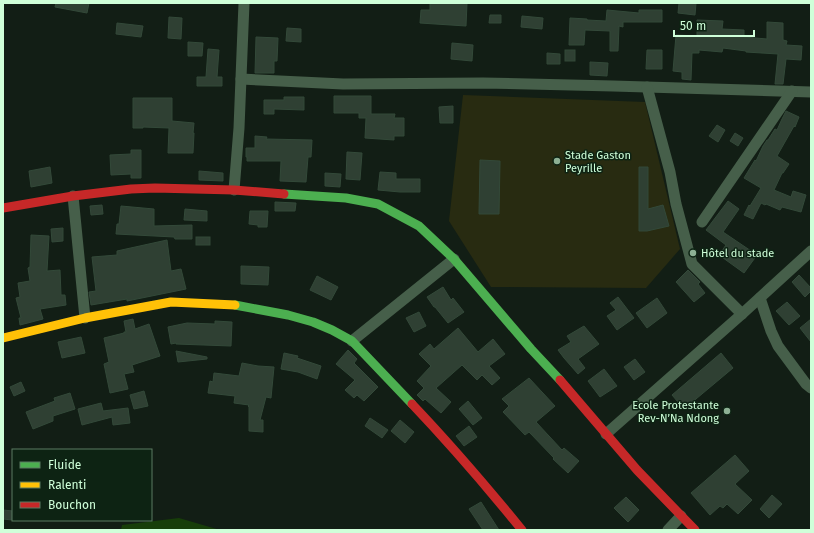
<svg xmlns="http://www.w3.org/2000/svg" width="814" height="533" viewBox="0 0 814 533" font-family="'Fira Sans',sans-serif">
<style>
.green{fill:#282b11}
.water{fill:#173e09}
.building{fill:#2f4033;stroke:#334939}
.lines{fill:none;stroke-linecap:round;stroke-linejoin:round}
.street{stroke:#465f4a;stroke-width:11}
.fast{stroke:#4caf50;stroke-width:9}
.slow{stroke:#ffc107;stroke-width:9}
.jam{stroke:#c62828;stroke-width:9}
.poi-dot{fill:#8db094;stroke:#0d2313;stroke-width:1.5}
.labels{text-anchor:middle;stroke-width:3;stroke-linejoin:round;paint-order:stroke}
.poi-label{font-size:11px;fill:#cfffd9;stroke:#0d2313;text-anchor:start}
</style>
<rect width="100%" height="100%" fill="#121e15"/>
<path class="green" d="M463 95 645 102 680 249 646 288 491 287 449 221Z"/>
<path class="water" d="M179 518 220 530H121L122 525Z"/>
<g class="building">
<path d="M56 3H89L87 13 55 7Z"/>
<path d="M430 3H467L466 26 420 23 421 10H430Z"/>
<path d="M679 3H696L695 15 678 13Z"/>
<path d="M607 10 639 13V10H662V22H623V27L619 26 618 51H610V31L585 30 584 45H569L570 18 587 19V20L606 21Z"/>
<path d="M490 15H501V23H489Z"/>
<path d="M522 16 543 18 542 29 521 27Z"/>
<path d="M169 17 182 18 181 39 168 38Z"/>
<path d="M697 20 723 21 722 29 744 30V37L767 39V22L783 23V40L787 41 786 45 802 46 801 60 786 59 783 84H775L778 54 746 52V51L723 48 722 52 699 50V53H692L691 80 682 79V72L673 71 676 35 697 36Z"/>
<path d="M117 23 143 26 141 37 116 34Z"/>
<path d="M287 28 301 29V42L286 41Z"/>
<path d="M256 37 278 38 277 61H274V73H255Z"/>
<path d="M188 42 203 43 202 56H188Z"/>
<path d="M452 43 473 45 472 61 451 59Z"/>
<path d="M208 49 219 50 217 77H222V86H197V77H206Z"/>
<rect x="565" y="50" width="10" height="11"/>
<path d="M647 50H662V69H646Z"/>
<path d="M547 53 560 54V64H547Z"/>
<path d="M590 62 608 63 607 76 590 75Z"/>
<path d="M334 96H371V114H395L394 118H404V136H394V140L365 138 366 118H359V113H334Z"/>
<path d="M284 97H304V110L274 109V114H264V100H284Z"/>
<path d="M133 98H172V121L194 123 193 133H194L193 153H168L169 128 143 127V128H133Z"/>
<path d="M453 106V123H440L439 107Z"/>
<path d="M786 111 799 117 795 127 794 126 777 156 789 164 783 173H782L774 190 791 197 793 191 806 195 801 212 782 207 780 210 766 204 765 205 761 203 753 219 744 215 749 205 750 206 761 188 744 178 755 160 756 161 763 146 767 140H768L775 129 777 130 782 119Z"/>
<path d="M717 125 725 130 718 142 709 136Z"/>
<path d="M735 133 743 138 738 146 730 141Z"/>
<path d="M255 136 267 137 266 139 312 140 311 157H308L306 182 280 181 281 161H247V157H246V148H255Z"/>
<path d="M131 150H141V178H131V174L111 175 110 155 131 154Z"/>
<path d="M347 152 362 153 360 180 346 179Z"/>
<path d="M480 160 500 161 499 214H479Z"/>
<path d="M50 167 52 183 31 187 29 171Z"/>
<path d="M639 167H648V209L663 205 669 226 647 231H639Z"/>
<path d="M199 171 223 173V181L199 180Z"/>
<path d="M380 172 396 173V179H420V192H400L378 190Z"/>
<path d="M325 173 341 174 340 187 325 186Z"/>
<path d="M728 201 739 209 723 232 757 255 744 273 719 255 726 245 706 230Z"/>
<path d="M275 202 296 203 295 211H275Z"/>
<path d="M102 205 103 214 91 215 90 206Z"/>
<path d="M121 206 154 209V226L192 225V239H175L174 237 116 234 117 224H119Z"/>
<path d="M185 209 207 211V221L184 220Z"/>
<path d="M250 211H268L267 227H258V225L249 224Z"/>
<path d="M63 228V241L52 242 51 229Z"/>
<path d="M31 235 49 236 47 271 60 270 61 295H65L66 305 40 309 43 319 20 325 19 318H21L16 298 20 297 18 283 30 281 28 268 30 267Z"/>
<rect x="196" y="237" width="14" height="8"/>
<path d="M167 240 171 271 181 269 186 289 127 301V299L91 305 89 292 96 291 92 257 117 255V251Z"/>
<path d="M241 266 269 267 268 285 241 284Z"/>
<path d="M688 270 700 282 698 284 705 293 694 302 676 282Z"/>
<path d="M799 275 811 288V291L805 297 792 282Z"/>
<path d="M317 276 338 287 331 300 310 290Z"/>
<path d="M443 287 451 300 453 298 464 312 448 323 435 307H434L427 297Z"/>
<path d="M618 297 634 318 617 330 607 316 616 310 610 303Z"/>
<path d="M657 298 667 313 647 328 636 313Z"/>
<path d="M787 302 800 316 789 325 776 311Z"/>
<path d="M419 312 426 326 414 332 406 318Z"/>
<path d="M133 319 135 329 149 324 160 356 132 365 134 372 124 374 128 389 110 393 104 364 109 362 104 338 124 333V332H126L124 321Z"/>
<path d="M811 319V342L800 328Z"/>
<path d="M215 321 232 322 231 346 176 344V343L171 344 168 327 187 323 215 324Z"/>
<path d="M584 326 599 344 578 359 585 368 578 374 564 358 558 350 571 342 567 336Z"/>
<path d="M458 328 478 352 493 339 505 354 489 366 500 378 492 385 482 375 477 380 462 365 436 388 451 402 441 413 425 399 423 401 417 395 424 388 417 381 431 366 419 354 430 344 434 349Z"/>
<path d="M81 337 85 353 62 358 58 342Z"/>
<path d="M348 350 357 359 354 363 378 387 364 401 357 395 354 398 345 390 355 380 336 364Z"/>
<path d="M176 351 207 357V359L178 362Z"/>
<path d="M284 353 298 356 297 358 321 366 317 379 298 372 281 369Z"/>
<path d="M721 353 733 368 684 409 672 395Z"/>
<path d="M635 359 645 372 634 380 624 367Z"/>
<path d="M242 363 258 366 274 367 271 398 266 397 260 420H263V432L249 431V407L248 406 249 405 234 403 235 396 208 393 210 381 213 382 214 373 239 376Z"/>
<path d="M604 369 617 386 600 397 588 381Z"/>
<path d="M529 378 555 406 536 422 562 450 564 448 579 461 568 473 553 459 554 458 529 432 525 435 503 412 509 406 502 399Z"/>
<path d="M21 382 25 391 14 396 10 387Z"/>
<path d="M144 391 148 406 134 409 130 395Z"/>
<path d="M70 393 75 409 53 416V421L33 429 26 412 55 401 54 398Z"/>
<path d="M468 401 482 418 473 425 459 409Z"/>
<path d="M101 403 103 411 128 408 130 423 113 425 112 417 82 425 78 409Z"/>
<path d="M370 418 388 430 382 438 365 426Z"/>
<path d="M400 420 414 432 405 443 391 431Z"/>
<path d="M469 426 477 437 464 446 456 436Z"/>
<path d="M735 455 749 471 735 484 752 500 738 514 727 504 723 508 720 506 710 515 691 493Z"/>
<path d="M772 495 782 504 769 518 760 509Z"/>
<path d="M626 497 639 510 628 522 614 508Z"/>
<path d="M481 502 499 530H483L469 509Z"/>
<path d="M3 510 13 511 12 520 3 519Z"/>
</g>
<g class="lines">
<g class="street">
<path d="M241 79 343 84 483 83 613 86 811 92"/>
<path d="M647 87 670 172 676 204 692 264 742 314"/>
<path d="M234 190 239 128 244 3"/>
<path d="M73 196 85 318"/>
<path d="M702 222 792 91"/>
<path d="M760 298 771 331 778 346 806 384 811 388"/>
<path d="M352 341 454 259"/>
<path d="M606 434 742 314 811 251"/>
<path d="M668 530 681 516"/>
</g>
<g class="fast">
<path d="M284 194 346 198 378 204 419 226 454 259 531 349 560 380"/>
<path d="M235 305 288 315 313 322 332 330 352 341 412 404"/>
</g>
<path class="slow" d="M3 338 85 318 171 302 235 305"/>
<g class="jam">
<path d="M3 208 73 196 131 189 155 188 234 190 284 194"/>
<path d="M560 380 637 470 695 530"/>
<path d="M412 404C451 445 487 487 522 530"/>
</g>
</g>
<g class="poi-dot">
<circle cx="557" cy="161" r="4"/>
<circle cx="693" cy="253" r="4"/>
<circle cx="727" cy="411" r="4"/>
</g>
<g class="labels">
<g class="poi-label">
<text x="565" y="159">Stade Gaston<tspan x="565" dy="13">Peyrille</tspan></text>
<text x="701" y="257">Hôtel du stade</text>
<text x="719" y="409" text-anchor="end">Ecole Protestante<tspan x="719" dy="13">Rev-N’Na Ndong</tspan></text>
</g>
</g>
<rect width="814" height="533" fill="none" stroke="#cfffd9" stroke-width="8"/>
<rect x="12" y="449" width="140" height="72" fill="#0d2313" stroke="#5b7b62"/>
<rect x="20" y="462" width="20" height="6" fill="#4caf50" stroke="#5b7b62"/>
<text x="48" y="469" font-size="12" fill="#cfffd9">Fluide</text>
<rect x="20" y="482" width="20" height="6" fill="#ffc107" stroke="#5b7b62"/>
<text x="48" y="489" font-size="12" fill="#cfffd9">Ralenti</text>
<rect x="20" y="502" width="20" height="6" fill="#c62828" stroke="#5b7b62"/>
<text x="48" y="509" font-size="12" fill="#cfffd9">Bouchon</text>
<path d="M674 30v6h80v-6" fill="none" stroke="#cfffd9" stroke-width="2"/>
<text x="680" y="30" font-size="12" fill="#cfffd9" stroke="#0d2313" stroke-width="3" paint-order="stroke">50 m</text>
</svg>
